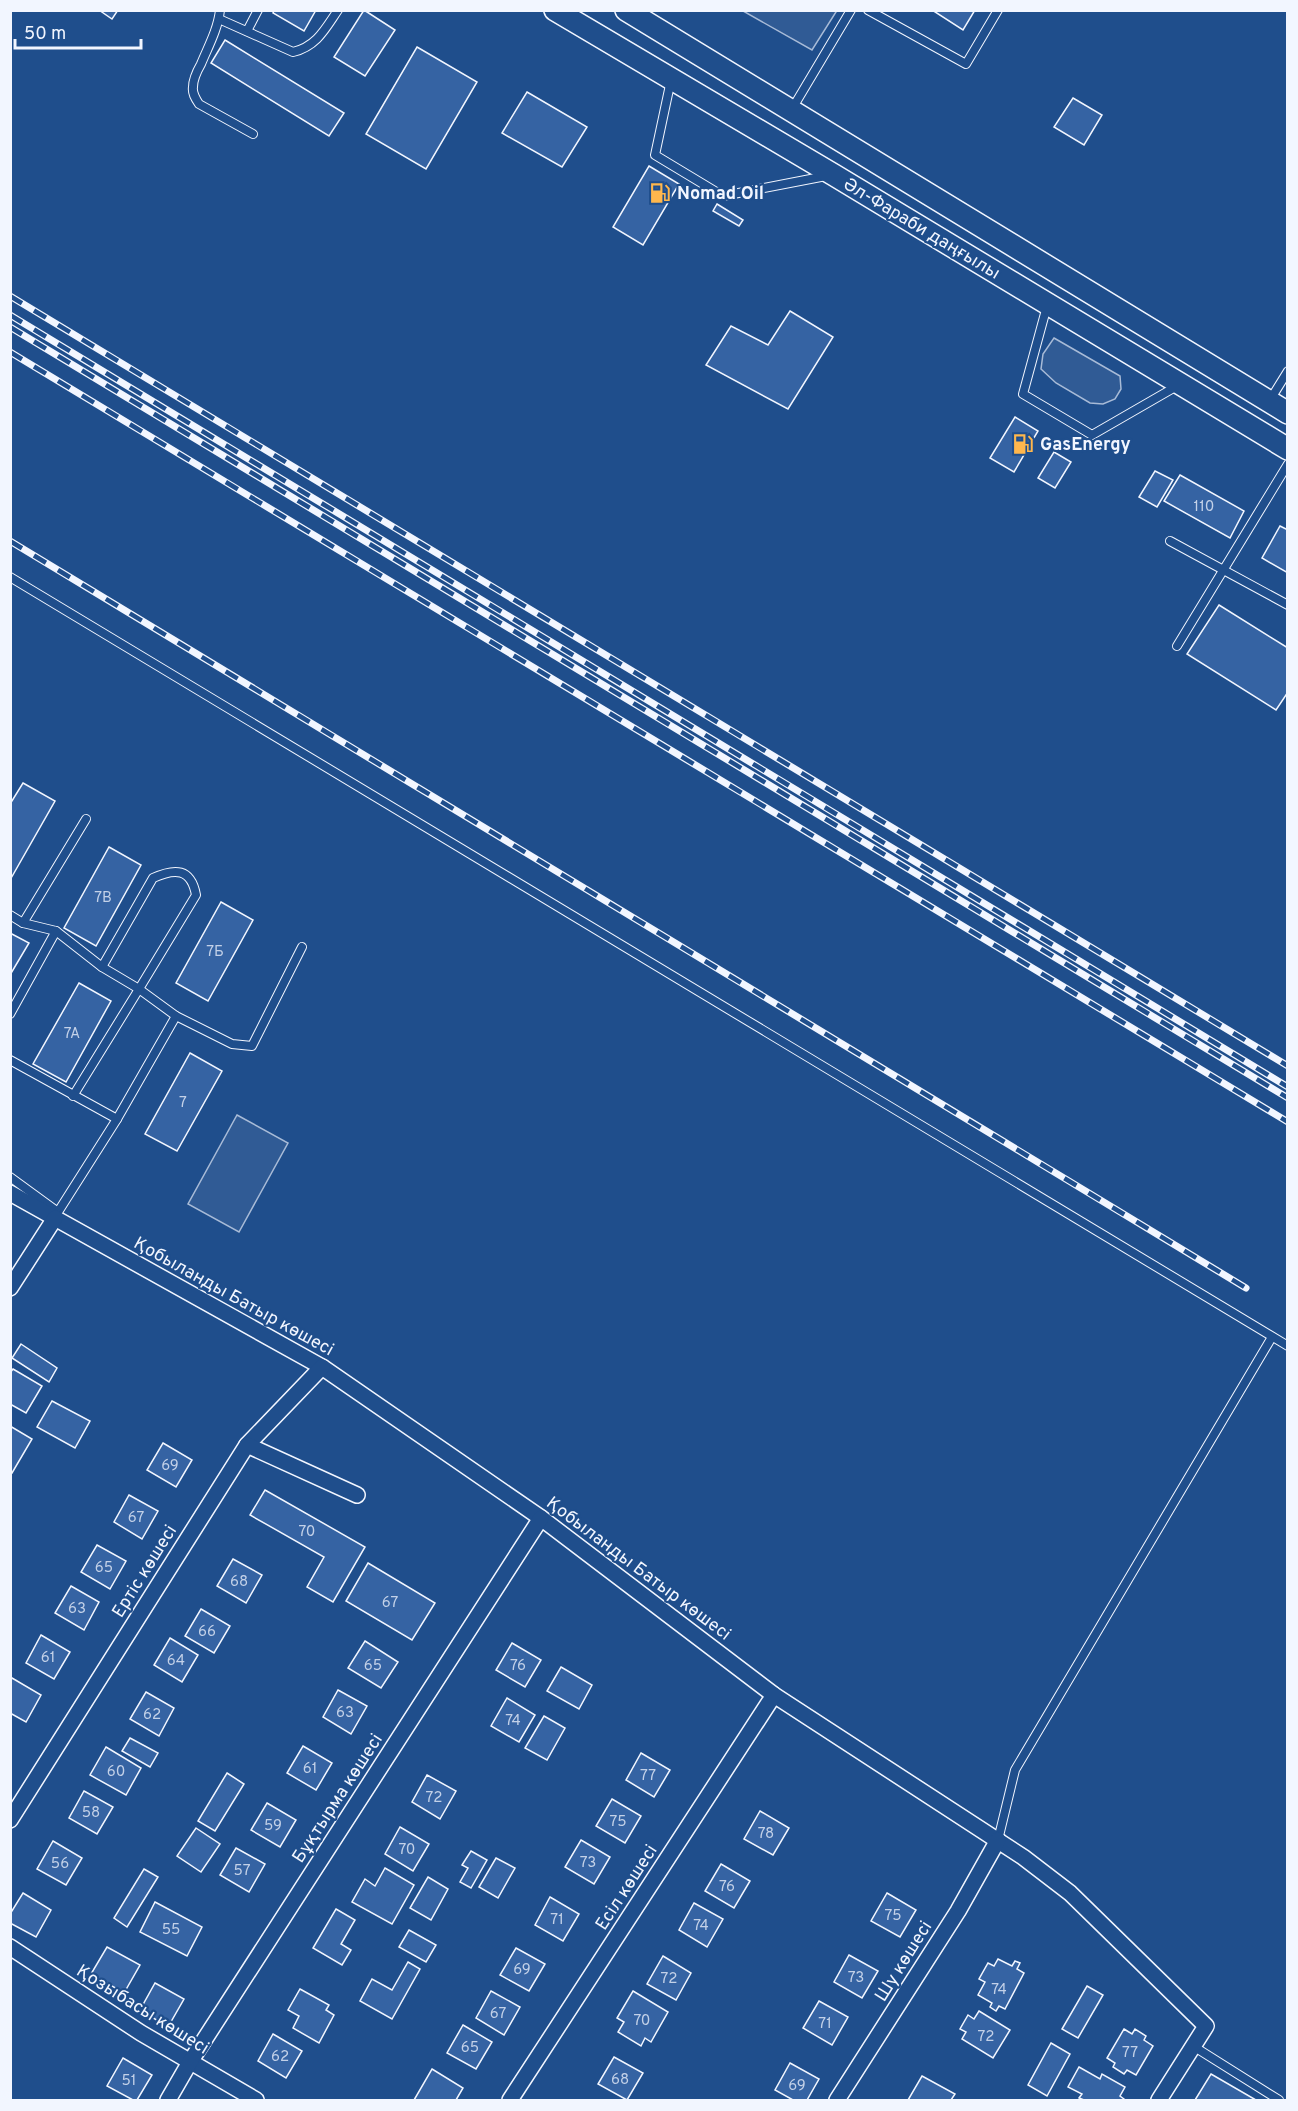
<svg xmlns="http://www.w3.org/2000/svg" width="1298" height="2111" viewBox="0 0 1298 2111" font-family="Overpass,sans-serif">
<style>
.built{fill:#305b95;stroke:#a8bbd7;stroke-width:1.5}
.building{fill:#3563a3;stroke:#f2f6ff;stroke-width:1.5}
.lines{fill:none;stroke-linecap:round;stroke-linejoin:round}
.lane-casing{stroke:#f2f6ff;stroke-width:10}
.street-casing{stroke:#f2f6ff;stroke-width:18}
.secondary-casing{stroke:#f2f6ff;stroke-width:24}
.lane{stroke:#1f4e8c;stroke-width:8}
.street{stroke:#1f4e8c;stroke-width:15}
.secondary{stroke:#1f4e8c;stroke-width:21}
.rail-casing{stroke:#f2f6ff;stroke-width:7}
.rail{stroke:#1f4e8c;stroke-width:4.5;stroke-dasharray:14;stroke-linecap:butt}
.labels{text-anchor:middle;stroke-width:4.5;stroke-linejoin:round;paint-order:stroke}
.number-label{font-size:15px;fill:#c3d1e8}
.poi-label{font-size:18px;font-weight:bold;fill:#f2f6ff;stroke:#1f4e8c;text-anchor:start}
.street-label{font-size:18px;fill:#f2f6ff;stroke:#1f4e8c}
</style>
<rect width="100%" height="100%" fill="#1f4e8c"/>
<g class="built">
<path d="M833 10 836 12 812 50 743 11Z"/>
<path d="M1054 338 1120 376 1121 389 1115 399 1103 404 1090 403 1056 383 1041 369 1043 354Z"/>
<path d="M237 1115 288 1143 239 1232 188 1204Z"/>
</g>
<g class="building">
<path d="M99 10H118L112 19Z"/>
<path d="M274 10H316L304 31 273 13Z"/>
<path d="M364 10 395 30 365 76 334 57Z"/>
<path d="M932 10H975L963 30Z"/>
<path d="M225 40 344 113 329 136 211 63Z"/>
<path d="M417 47 477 82 426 169 366 134Z"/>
<path d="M527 92 587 127 562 167 502 133Z"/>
<path d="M1073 98 1102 115 1084 145 1054 127Z"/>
<path d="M649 166 679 184 643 245 613 227Z"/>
<path d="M717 204 743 220 739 226 713 211Z"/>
<path d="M790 311 833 337 788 409 706 365 731 326 768 345Z"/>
<path d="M1015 417 1038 431 1014 472 990 458Z"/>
<path d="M1054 452 1071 462 1055 488 1038 478Z"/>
<path d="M1155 471 1173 480 1157 507 1139 497Z"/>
<path d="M1180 475 1244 511 1230 538 1164 501Z"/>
<path d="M1280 526 1288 530V573L1262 558Z"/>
<path d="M1219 605 1288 648V692L1276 710 1187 654Z"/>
<path d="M23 783 55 801 10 880V804Z"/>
<path d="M109 847 141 865 96 946 64 928Z"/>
<path d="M221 902 253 920 208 1001 176 983Z"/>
<path d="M10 933 29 943 10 975Z"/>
<path d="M79 983 111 1001 66 1082 33 1064Z"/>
<path d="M190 1053 222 1071 177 1151 145 1134Z"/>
<path d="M21 1344 57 1368 49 1382 12 1358Z"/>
<path d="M13 1369 42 1386 26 1413 10 1404V1373Z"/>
<path d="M52 1401 90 1421 75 1448 37 1427Z"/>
<path d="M10 1426 32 1439 12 1473 10 1472Z"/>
<path d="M163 1443 192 1460 176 1487 147 1470Z"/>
<path d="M265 1490 365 1547 333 1602 307 1587 324 1557 250 1515Z"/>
<path d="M129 1495 158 1511 142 1539 114 1522Z"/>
<path d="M97 1545 126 1561 110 1589 81 1572Z"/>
<path d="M233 1559 262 1575 246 1603 217 1586Z"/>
<path d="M368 1563 435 1603 412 1640 346 1601Z"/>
<path d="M71 1586 99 1602 84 1630 55 1613Z"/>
<path d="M201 1609 230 1626 214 1653 185 1636Z"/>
<path d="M41 1635 70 1652 54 1679 26 1663Z"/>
<path d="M170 1638 198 1655 182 1682 154 1665Z"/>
<path d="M365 1641 398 1662 381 1688 348 1668Z"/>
<path d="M512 1643 541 1660 525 1687 496 1670Z"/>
<path d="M561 1667 592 1685 579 1709 547 1691Z"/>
<path d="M12 1678 41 1695 26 1722 10 1713V1681Z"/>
<path d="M338 1690 367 1706 351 1734 323 1717Z"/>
<path d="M146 1692 174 1708 159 1736 130 1719Z"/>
<path d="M507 1698 535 1715 519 1742 491 1726Z"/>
<path d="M544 1716 565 1728 547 1760 525 1748Z"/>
<path d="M130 1738 158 1753 150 1767 122 1751Z"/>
<path d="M303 1746 332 1763 316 1790 287 1773Z"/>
<path d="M106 1747 141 1768 126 1795 90 1775Z"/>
<path d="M641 1753 670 1770 654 1797 626 1780Z"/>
<path d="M227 1773 244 1784 215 1831 198 1821Z"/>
<path d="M427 1775 456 1791 440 1819 412 1802Z"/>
<path d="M84 1791 113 1807 97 1834 69 1818Z"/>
<path d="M612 1799 641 1816 625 1843 596 1826Z"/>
<path d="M267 1803 296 1820 280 1847 251 1830Z"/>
<path d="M760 1811 789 1828 773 1855 744 1839Z"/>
<path d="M400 1827 429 1844 413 1871 385 1854Z"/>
<path d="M196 1828 220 1844 201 1872 177 1856Z"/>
<path d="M581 1840 610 1857 594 1884 565 1867Z"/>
<path d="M53 1841 82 1858 66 1885 37 1869Z"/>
<path d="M236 1848 265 1864 249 1892 220 1875Z"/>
<path d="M471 1851 487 1860 471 1888 460 1882 468 1868 462 1865Z"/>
<path d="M496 1858 515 1868 498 1898 479 1887Z"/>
<path d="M721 1864 750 1881 734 1908 705 1891Z"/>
<path d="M385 1868 414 1885 392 1924 352 1902 365 1879 375 1886Z"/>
<path d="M144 1869 158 1877 127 1927 114 1918Z"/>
<path d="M428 1877 448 1889 431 1920 410 1908Z"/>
<path d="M23 1893 51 1910 36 1937 10 1923V1914Z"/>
<path d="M887 1893 916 1910 900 1937 871 1921Z"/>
<path d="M550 1897 579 1914 563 1941 535 1925Z"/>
<path d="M155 1902 202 1927 187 1956 140 1932Z"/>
<path d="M694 1903 723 1919 707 1947 679 1930Z"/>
<path d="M336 1909 355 1920 341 1944 351 1950 342 1965 313 1948Z"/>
<path d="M409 1930 436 1945 426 1962 399 1947Z"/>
<path d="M107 1947 140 1965 124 1993 91 1974Z"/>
<path d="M516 1948 545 1964 529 1991 500 1975Z"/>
<path d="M849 1955 878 1971 862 1998 834 1982Z"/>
<path d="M663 1956 691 1973 676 2000 647 1984Z"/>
<path d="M998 1959 1012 1966 1015 1961 1020 1963 1017 1969 1024 1973 1005 2009 999 2006 996 2011 990 2007 992 2003 978 1995 985 1982 979 1979 988 1963 994 1966Z"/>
<path d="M408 1962 420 1969 392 2019 360 2001 372 1979 392 1990Z"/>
<path d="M155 1983 184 1999 168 2027 140 2010Z"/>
<path d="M1087 1986 1103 1995 1078 2038 1062 2029Z"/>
<path d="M300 1989 329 2005 326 2010 334 2015 319 2043 293 2028 299 2016 288 2010Z"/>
<path d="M491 1991 520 2007 504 2035 476 2018Z"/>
<path d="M633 1991 668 2012 651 2042 645 2038 641 2046 618 2032 624 2022 617 2018Z"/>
<path d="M819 2001 848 2017 832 2045 803 2028Z"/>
<path d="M979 2011 1010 2030 993 2058 962 2039 966 2032 960 2029 968 2015 974 2019Z"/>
<path d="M463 2025 492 2042 476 2069 447 2053Z"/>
<path d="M1124 2029 1132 2034 1135 2029 1146 2036 1144 2040 1153 2046 1136 2075 1127 2070 1124 2074 1113 2067 1115 2063 1107 2058Z"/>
<path d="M273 2034 302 2051 286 2078 258 2061Z"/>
<path d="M1051 2043 1070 2054 1047 2096 1028 2085Z"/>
<path d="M614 2057 643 2073 627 2100 598 2084Z"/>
<path d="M123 2058 152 2075 137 2100H133L107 2086Z"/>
<path d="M790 2063 819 2079 807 2100H793L775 2090Z"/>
<path d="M1079 2067 1100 2079 1102 2074 1125 2087 1120 2096 1124 2099 1123 2100H1084L1079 2098 1082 2094 1068 2087Z"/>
<path d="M432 2069 463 2088 456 2100H414Z"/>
<path d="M1211 2074 1256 2100H1195Z"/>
<path d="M922 2076 955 2094 951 2100H908Z"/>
</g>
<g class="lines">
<g class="lane-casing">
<g id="lane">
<path d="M220 10C218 29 208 47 201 64 197 71 193 79 193 87 192 93 195 98 199 104L253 134"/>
<path d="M868 10 966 64 998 10"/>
<path d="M219 19 293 52C317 46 325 29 338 10"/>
<path d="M247 31 258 10"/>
<path d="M671 80 655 155 723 196 826 176"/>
<path d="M792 109 851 10"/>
<path d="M1047 306 1023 394 1092 435 1177 386"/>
<path d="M1270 400 1288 371"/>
<path d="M1170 541 1288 605"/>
<path d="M10 577 1288 1346"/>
<path d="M1177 646 1288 464"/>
<path d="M10 915 23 923 56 931 102 967 139 989 73 1096"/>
<path d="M23 923 86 819"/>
<path d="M10 1014 56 931"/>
<path d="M176 1016 232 1044 252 1046 302 947"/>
<path d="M10 1060 117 1119"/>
<path d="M10 1177 58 1212 117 1119 176 1016 139 989 196 895C191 868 175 868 153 878L102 967"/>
<path d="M998 1840 1015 1770 1272 1337"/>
<path d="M1193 2046 1279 2100"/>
</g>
</g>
<g class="street-casing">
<g id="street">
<path d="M10 1193 322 1367 541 1518 774 1695 1023 1857 1070 1893 1206 2026 1159 2100"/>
<path d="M10 1288 55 1218"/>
<path d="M247 1445 322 1367"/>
<path d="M10 1820 247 1445 357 1495"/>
<path d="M10 1947 141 2033 256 2100"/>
<path d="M168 2100 190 2062 541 1518"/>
<path d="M510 2100 774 1695"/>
<path d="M837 2100 958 1911 998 1840"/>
</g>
</g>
<g class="secondary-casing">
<g id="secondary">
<path d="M555 10 834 175 1288 449"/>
<path d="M626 10 1288 413"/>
</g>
</g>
<use href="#lane" class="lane"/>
<use href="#street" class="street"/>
<use href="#secondary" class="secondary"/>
<g class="rail-casing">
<g id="rail">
<path d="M10 296 1288 1066"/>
<path d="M10 315 1288 1087"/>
<path d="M10 327 1288 1098"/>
<path d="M10 352 1288 1122"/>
<path d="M10 541 1246 1288"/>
</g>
</g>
<use href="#rail" class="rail"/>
</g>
<defs>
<g id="fuel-bare" transform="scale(1.62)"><path d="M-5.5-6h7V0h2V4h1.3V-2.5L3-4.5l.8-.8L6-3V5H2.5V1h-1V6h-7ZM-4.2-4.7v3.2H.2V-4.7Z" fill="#ffb74d" stroke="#1f4e8c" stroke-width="2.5" paint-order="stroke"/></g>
</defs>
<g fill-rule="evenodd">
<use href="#fuel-bare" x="660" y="193"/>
<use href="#fuel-bare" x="1023" y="444"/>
</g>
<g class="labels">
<g class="number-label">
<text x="1204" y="511">110</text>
<text x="103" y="902">7В</text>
<text x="215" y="956">7Б</text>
<text x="72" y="1038">7А</text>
<text x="183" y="1107">7</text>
<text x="170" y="1470">69</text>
<text x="136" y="1522">67</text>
<text x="307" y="1536">70</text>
<text x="104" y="1572">65</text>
<text x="239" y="1586">68</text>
<text x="390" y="1607">67</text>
<text x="77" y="1613">63</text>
<text x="207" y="1636">66</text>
<text x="48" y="1662">61</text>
<text x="176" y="1665">64</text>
<text x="373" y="1670">65</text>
<text x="518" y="1670">76</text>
<text x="345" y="1717">63</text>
<text x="152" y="1719">62</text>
<text x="513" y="1725">74</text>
<text x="310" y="1773">61</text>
<text x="116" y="1776">60</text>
<text x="648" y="1780">77</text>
<text x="434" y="1802">72</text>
<text x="91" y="1817">58</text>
<text x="618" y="1826">75</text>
<text x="273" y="1830">59</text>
<text x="766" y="1838">78</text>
<text x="407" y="1854">70</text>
<text x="588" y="1867">73</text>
<text x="60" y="1868">56</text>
<text x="242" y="1875">57</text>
<text x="727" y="1891">76</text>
<text x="893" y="1920">75</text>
<text x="557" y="1924">71</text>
<text x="701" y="1930">74</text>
<text x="171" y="1934">55</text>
<text x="522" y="1974">69</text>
<text x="856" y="1982">73</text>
<text x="669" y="1983">72</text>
<text x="999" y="1994">74</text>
<text x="498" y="2018">67</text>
<text x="642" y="2025">70</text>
<text x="825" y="2028">71</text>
<text x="986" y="2041">72</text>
<text x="470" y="2052">65</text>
<text x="1130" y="2057">77</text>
<text x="280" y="2061">62</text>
<text x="620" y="2084">68</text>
<text x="129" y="2085">51</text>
<text x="797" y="2090">69</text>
</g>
<g class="poi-label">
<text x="677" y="199">Nomad Oil</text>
<text x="1040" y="450">GasEnergy</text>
</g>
<g class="street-label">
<text transform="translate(922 228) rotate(31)" y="6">Әл-Фараби даңғылы</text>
<text transform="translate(234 1296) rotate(29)" y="6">Қобыланды Батыр көшесі</text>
<text transform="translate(639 1568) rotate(37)" y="6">Қобыланды Батыр көшесі</text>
<text transform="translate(144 1571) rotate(-58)" y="6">Ертіс көшесі</text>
<text transform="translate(337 1798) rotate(-57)" y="6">Бұқтырма көшесі</text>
<text transform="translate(626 1887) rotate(-57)" y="6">Есіл көшесі</text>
<text transform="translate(903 1961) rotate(-58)" y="6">Шу көшесі</text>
<text transform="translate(143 2009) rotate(32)" y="6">Қозыбасы көшесі</text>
</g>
</g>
<rect width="1298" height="2111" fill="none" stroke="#f2f6ff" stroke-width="24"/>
<path d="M15 39v9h126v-9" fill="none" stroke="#f2f6ff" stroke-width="3"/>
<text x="24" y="39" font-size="18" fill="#f2f6ff" stroke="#1f4e8c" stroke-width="4.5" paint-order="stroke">50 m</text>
</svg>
